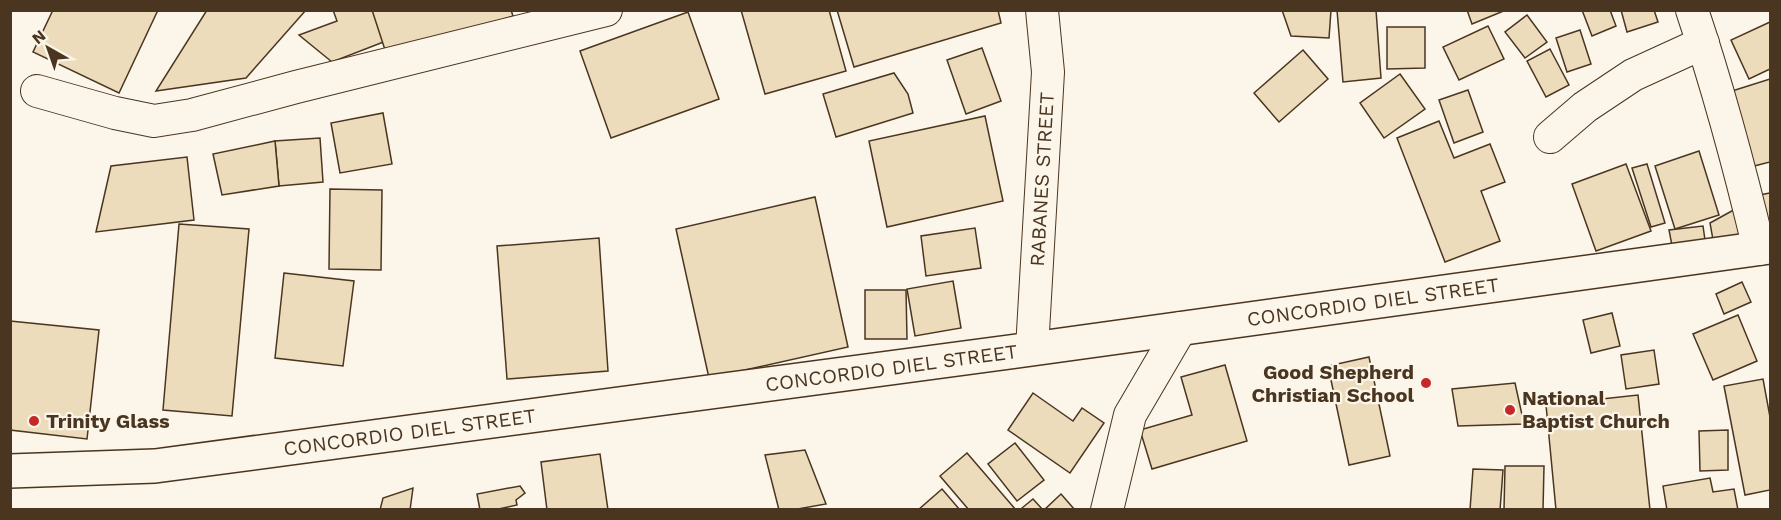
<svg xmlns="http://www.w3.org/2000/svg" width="1781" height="520" viewBox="0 0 1781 520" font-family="'Work Sans',sans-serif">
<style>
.building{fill:#ecdcbc;stroke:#4a3520;stroke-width:1.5}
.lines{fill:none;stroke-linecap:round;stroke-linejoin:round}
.street-casing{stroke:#4a3520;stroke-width:34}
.secondary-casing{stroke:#4a3520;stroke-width:36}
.street{stroke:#fbf6e9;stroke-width:32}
.secondary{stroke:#fbf6e9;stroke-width:33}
.poi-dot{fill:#c62828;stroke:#fbf6e9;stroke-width:2}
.labels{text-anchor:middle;stroke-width:4.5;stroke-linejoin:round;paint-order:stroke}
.street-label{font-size:20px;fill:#4a3520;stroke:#fbf6e9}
.poi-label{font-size:20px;font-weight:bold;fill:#4a3520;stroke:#fbf6e9;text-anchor:start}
</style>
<rect width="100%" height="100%" fill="#fbf6e9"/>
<g class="building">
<path d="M53 10H158L119 93 33 52Z"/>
<path d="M207 10H306L246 78 156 91Z"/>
<path d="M333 10H374L386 41 332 62 299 35 337 21Z"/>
<path d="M372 10H511L513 16 388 59Z"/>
<path d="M741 10H829L846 71 765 94Z"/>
<path d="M837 10H998L1001 23 854 67Z"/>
<path d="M1282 10H1331L1329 38 1291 36Z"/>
<path d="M1337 10H1376L1381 78 1343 82Z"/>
<path d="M1467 10H1506L1472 24Z"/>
<path d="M1582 10H1610L1616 26 1592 36Z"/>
<path d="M1621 10H1654L1658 22 1627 32Z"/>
<path d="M688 12 719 99 611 138 580 51Z"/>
<path d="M1527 15 1547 42 1525 58 1505 32Z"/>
<path d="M1770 22V69L1749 79 1731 40Z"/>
<path d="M1488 26 1504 59 1459 80 1443 47Z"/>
<path d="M1387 27H1425V68L1387 69Z"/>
<path d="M1580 30 1591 64 1567 72 1556 38Z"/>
<path d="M982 48 1001 101 966 114 947 60Z"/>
<path d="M1550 49 1569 85 1546 97 1527 61Z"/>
<path d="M1303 50 1328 79 1279 122 1254 93Z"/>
<path d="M894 73 908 94 913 113 836 137 823 94Z"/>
<path d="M1400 74 1425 109 1384 138 1360 103Z"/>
<path d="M1770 79V162L1754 166 1732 91Z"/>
<path d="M1468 90 1483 132 1454 143 1439 100Z"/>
<path d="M383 113 392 164 340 173 331 123Z"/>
<path d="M985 116 1003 201 887 227 869 141Z"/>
<path d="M1439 121 1454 158 1490 144 1505 182 1481 191 1500 241 1445 262 1397 138Z"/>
<path d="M320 138 323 182 279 186 275 141Z"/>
<path d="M275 141 279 186 222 195 213 154Z"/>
<path d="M1699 151 1719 215 1675 229 1655 166Z"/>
<path d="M187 157 194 220 96 232 111 166Z"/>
<path d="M1626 164 1651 231 1596 251 1572 184Z"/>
<path d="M1647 164 1665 223 1651 227 1632 168Z"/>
<path d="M330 189 382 190 381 270 329 269Z"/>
<path d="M1770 193V238L1754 196Z"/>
<path d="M815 197 848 347 709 378 676 229Z"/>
<path d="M1739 207 1743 235 1713 240 1710 223Z"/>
<path d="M179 224 249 229 232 416 163 410Z"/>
<path d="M1703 226 1706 247 1673 251 1669 230Z"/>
<path d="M975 228 981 268 926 276 921 236Z"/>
<path d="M599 238 608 371 507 379 497 246Z"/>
<path d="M284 273 354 281 343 366 275 358Z"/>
<path d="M953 281 961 328 915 336 907 289Z"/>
<path d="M1742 282 1751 302 1724 314 1716 294Z"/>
<path d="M865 290H906L907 339H865Z"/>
<path d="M1612 313 1620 346 1591 353 1583 320Z"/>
<path d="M1738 315 1757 361 1713 380 1693 334Z"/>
<path d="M10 321 99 330 87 439 10 430Z"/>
<path d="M1654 350 1659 384 1626 389 1621 355Z"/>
<path d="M1369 357 1390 456 1349 465 1328 366Z"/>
<path d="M1225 365 1247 441 1152 469 1140 430 1192 415 1181 377Z"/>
<path d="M1763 379 1770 417V490L1745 495 1724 386Z"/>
<path d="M1515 383 1524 424 1458 426 1452 389Z"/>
<path d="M1033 393 1073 421 1082 408 1104 423 1070 473 1008 430Z"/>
<path d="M1638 395 1650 510H1556L1546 405Z"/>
<path d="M1728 430V470L1700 471 1699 431Z"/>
<path d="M1015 443 1044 480 1017 501 988 464Z"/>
<path d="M805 450 826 504 792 510H779L765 455Z"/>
<path d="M967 453 1016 510H969L940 476Z"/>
<path d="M600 454 608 510H547L541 462Z"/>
<path d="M1505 466H1544L1543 510H1504Z"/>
<path d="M1473 469 1503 470 1500 510H1470Z"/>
<path d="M1710 478 1713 492 1734 489 1738 510H1667L1663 486Z"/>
<path d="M520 486 525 493 516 500 517 505 494 510H480L477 494Z"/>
<path d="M413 488 410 510H380L383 498Z"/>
<path d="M942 489 960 510H918Z"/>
<path d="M1061 494 1075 510H1044Z"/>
<path d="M1033 499 1043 510H1022V508Z"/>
</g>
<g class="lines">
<g class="street-casing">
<g id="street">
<path d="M1692 10C1718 88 1740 169 1759 249"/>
<path d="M37 91 115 113 154 121 192 115 296 87 606 10"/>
<path d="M1550 137 1585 107 1633 75 1703 43"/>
<path id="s1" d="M1032 349 1048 72 1042 10"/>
<path d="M1107 510 1130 415 1181 328"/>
</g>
</g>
<g class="secondary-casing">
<g id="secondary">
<path id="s2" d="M10 471 155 466 1032 349 1770 247"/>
</g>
</g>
<use href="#street" class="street"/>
<use href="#secondary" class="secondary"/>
</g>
<g class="poi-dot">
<circle cx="1426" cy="383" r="6"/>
<circle cx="1510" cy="410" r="6"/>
<circle cx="34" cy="421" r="6"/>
</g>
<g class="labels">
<g class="street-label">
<text dy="7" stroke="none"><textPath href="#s1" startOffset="170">RABANES STREET</textPath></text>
<text dy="7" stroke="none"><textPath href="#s2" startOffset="1374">CONCORDIO DIEL STREET</textPath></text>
<text dy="7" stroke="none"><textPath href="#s2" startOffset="888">CONCORDIO DIEL STREET</textPath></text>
<text dy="7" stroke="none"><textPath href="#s2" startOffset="402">CONCORDIO DIEL STREET</textPath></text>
</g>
<g class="poi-label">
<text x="1414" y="379" text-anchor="end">Good Shepherd<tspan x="1414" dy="23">Christian School</tspan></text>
<text x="1522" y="405">National<tspan x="1522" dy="23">Baptist Church</tspan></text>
<text x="46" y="428">Trinity Glass</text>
</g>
</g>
<rect width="1781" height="520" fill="none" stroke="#4a3520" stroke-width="24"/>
<g transform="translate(48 48) rotate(320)" stroke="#fbf6e9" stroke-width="4.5" paint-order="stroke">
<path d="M0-4.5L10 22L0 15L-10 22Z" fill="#4a3520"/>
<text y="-9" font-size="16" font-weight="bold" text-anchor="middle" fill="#4a3520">N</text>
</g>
</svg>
